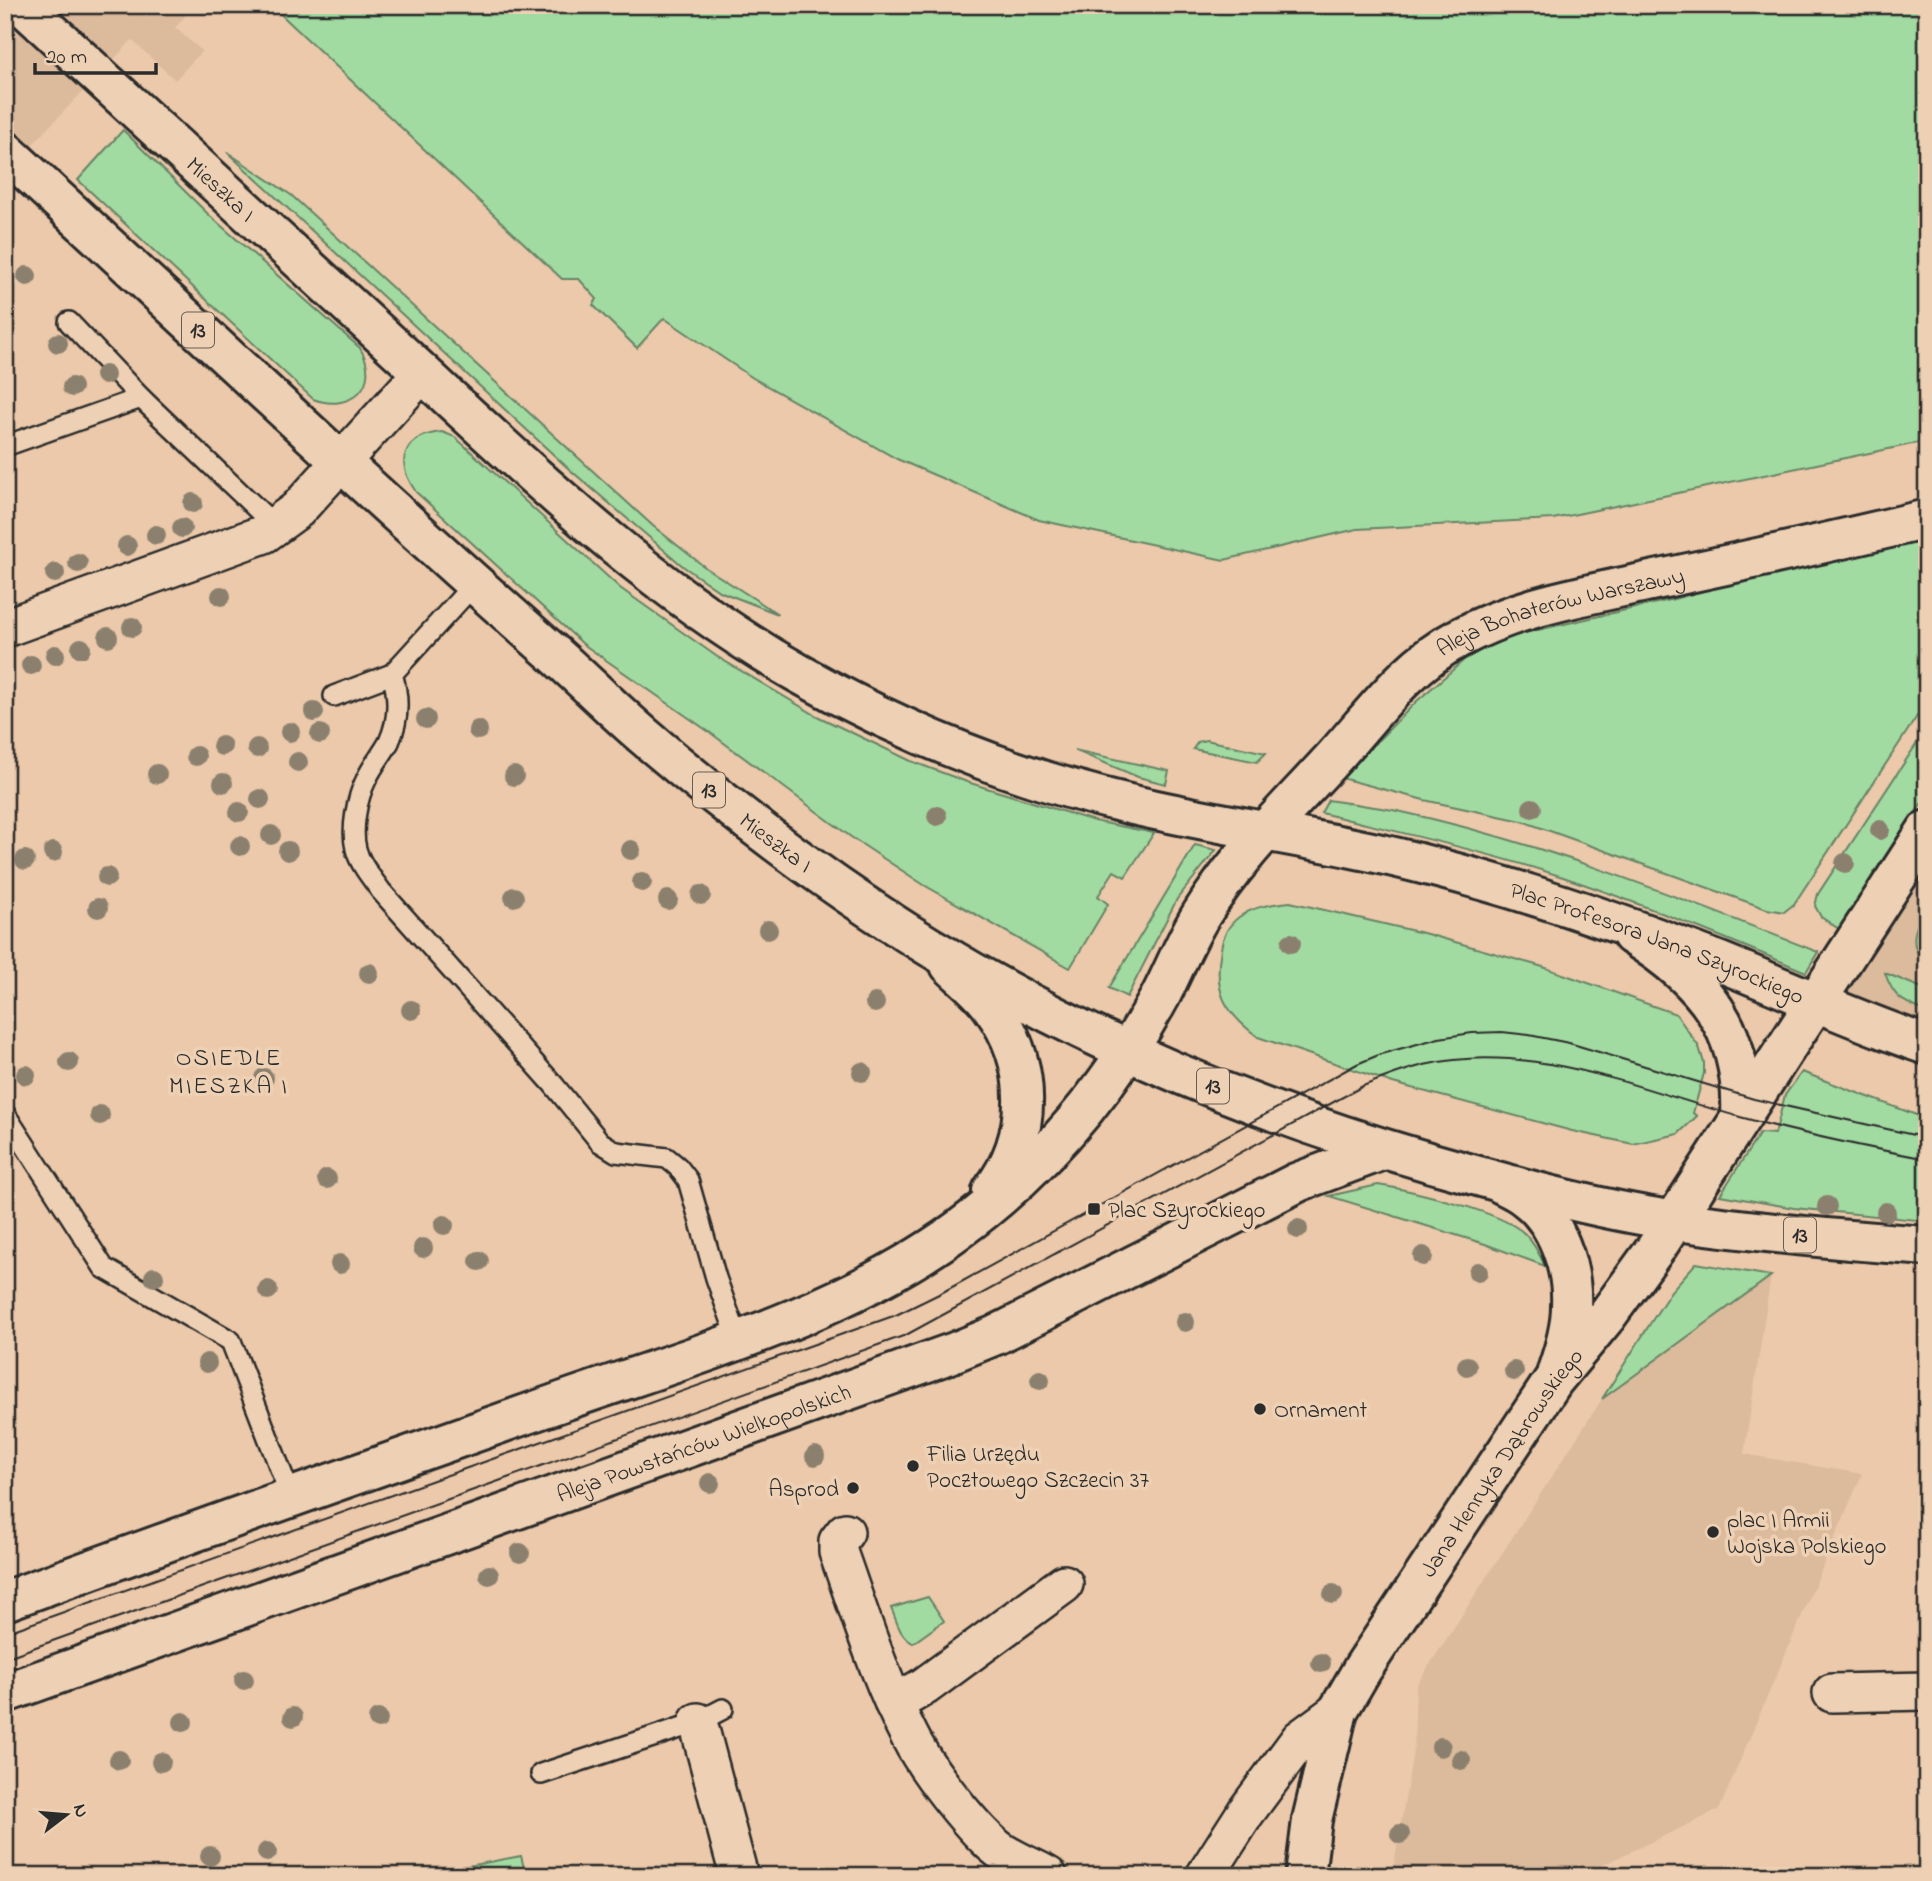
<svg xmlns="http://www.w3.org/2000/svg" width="1932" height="1881" viewBox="0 0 1932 1881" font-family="'Indie Flower',sans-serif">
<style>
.built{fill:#dcba9c}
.green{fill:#a2dba1;stroke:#668366;stroke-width:2}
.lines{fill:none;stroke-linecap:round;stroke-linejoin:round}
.lane-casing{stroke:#2b2b2b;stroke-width:24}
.street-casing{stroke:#2b2b2b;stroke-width:42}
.secondary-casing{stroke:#2b2b2b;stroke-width:44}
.primary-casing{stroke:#2b2b2b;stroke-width:44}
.lane{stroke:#eed1b4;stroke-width:19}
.street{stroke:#eed1b4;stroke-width:37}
.secondary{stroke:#eed1b4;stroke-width:38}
.primary{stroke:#eed1b4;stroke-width:38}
.tram{stroke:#2b2b2b;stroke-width:2}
.tree{fill:#8b806e}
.poi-dot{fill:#2b2b2b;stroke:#eed1b4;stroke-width:2.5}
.labels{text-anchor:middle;stroke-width:7;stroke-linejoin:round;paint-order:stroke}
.shield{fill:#eed1b4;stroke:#665d54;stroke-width:2}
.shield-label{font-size:21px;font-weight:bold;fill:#2b2b2b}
.street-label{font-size:23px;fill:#2b2b2b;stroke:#eed1b4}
.poi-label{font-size:23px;fill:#2b2b2b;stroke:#eed1b4;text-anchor:start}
.neighbourhood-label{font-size:24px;letter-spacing:2px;fill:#2b2b2b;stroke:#eed1b4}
</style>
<rect width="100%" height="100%" fill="#ebc9aa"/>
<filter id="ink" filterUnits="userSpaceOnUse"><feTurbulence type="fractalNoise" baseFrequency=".0143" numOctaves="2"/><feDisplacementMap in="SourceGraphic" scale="14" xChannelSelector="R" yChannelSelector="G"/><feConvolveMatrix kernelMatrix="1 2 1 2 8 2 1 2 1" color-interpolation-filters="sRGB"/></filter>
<g filter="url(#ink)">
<g class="built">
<path d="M5 5H174L186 15 175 28 202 51 175 80 132 40 5 173Z"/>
<path d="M1927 848V1031L1831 996Z"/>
<path d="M1771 1276 1744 1454 1862 1474 1719 1810 1600 1866 1599 1876H1392L1414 1746 1416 1686 1602 1399Z"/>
</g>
<g class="green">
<path d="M271 5H1927V441L1553 519 1357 529 1224 560 1039 520 897 459 753 378 664 318 637 348 593 305 597 299 579 279H562Z"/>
<path d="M123 130 209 215 360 348C382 385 351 413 313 399L78 180Z"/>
<path d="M227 152 291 195 653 526 706 568 778 614 719 591 684 567 569 469Z"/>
<path d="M442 432 455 437 620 588 716 656 817 716 911 761 967 782 1094 821 1154 833 1125 877 1114 871 1098 896 1108 904 1070 968 924 885 851 837 712 734 583 644 416 492C394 461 403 436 442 432Z"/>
<path d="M1927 533V701L1794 904 1784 912 1767 909 1522 821 1424 800 1341 778 1417 701 1464 660 1503 638 1670 600 1857 550Z"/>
<path d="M1927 728V795L1839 929 1821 917 1815 906 1818 894Z"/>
<path d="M1206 740 1266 753 1257 762 1193 749 1198 742Z"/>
<path d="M1074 750 1169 771 1166 784 1138 777Z"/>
<path d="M1328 800C1353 804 1378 807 1402 812 1545 843 1682 899 1818 952L1806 972C1726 938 1646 905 1563 877 1484 851 1402 833 1321 813Z"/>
<path d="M1195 845 1216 850 1177 899 1127 997 1109 988Z"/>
<path d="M1290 902 1427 934 1543 967 1676 1014 1699 1047 1704 1063V1073L1693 1113 1697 1116 1678 1134 1633 1144 1572 1131 1393 1083 1258 1037C1224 1012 1213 991 1221 949 1223 936 1228 925 1239 917 1254 906 1272 904 1290 902Z"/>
<path d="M1927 907V966C1907 945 1913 930 1927 907Z"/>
<path d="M1885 973 1927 990V1012C1902 1001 1894 999 1885 973Z"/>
<path d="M1802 1072 1927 1119V1221L1794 1208 1720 1195 1760 1133 1775 1134 1785 1095Z"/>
<path d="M1378 1185C1411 1190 1503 1212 1525 1234 1534 1243 1540 1255 1545 1266L1485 1244 1329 1196Z"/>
<path d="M1696 1263 1771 1276 1602 1399 1671 1291Z"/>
<path d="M928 1597 944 1621 913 1643C899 1636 897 1621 891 1608Z"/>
<path d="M521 1856 526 1876H416Z"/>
</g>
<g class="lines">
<g class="lane-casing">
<g id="lane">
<path d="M69 322 141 398 276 527"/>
<path d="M5 446 141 398"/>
<path d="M475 583 392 674C399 696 399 720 389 742 382 755 372 766 366 780 357 798 351 829 356 849 360 865 372 878 381 891L553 1084 600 1142 616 1152 667 1158 678 1167 688 1180 716 1278 738 1339"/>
<path d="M334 696 392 674"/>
<path d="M5 1114 104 1268 231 1341 291 1497"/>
<path d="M541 1774 698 1722 723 1709"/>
</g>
</g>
<g class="street-casing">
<g id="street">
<path d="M5 628 264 534 297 510 422 373"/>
<path d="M845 1532 838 1541V1552C860 1614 880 1679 910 1737 926 1769 966 1820 992 1844 1009 1860 1029 1864 1048 1876"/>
<path d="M1832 1693 1927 1691"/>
<path d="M894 1704 925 1686 1064 1584"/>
<path d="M698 1722 739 1876"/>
<path d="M1205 1876 1246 1812 1300 1739 1338 1711"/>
</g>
</g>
<g class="secondary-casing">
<g id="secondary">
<path d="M1632 935C1704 980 1745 1030 1741 1117"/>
<path d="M950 965C964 978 981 991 992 1007 1033 1063 1034 1136 992 1191"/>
<path d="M1502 1184C1510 1188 1519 1192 1526 1198 1557 1221 1573 1268 1571 1306 1571 1327 1564 1351 1557 1371"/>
<path id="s1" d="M5 1601C189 1533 373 1468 558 1403 692 1356 843 1314 958 1230 1042 1169 1110 1088 1160 997 1174 970 1185 941 1201 915 1237 856 1289 807 1335 756 1373 714 1407 665 1459 638 1516 607 1583 596 1646 582 1740 562 1833 542 1927 519"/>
<path id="s2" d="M5 1693 952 1353 996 1335 1298 1182 1384 1150"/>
<path id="s3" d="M1305 1876 1312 1820 1338 1711 1363 1668 1553 1381 1606 1317 1659 1244 1927 830"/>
</g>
</g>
<g class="primary-casing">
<g id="primary">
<path id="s4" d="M22 5C153 126 284 247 416 367 536 478 655 592 798 673 900 731 1014 777 1129 804 1230 828 1334 840 1434 867 1531 892 1626 925 1720 962 1789 990 1856 1021 1927 1045"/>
<path id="s5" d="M5 151C185 316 361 484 544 645 579 675 611 708 645 737 735 814 830 886 930 947 1086 1041 1258 1113 1432 1163 1513 1186 1594 1209 1677 1221 1760 1233 1843 1240 1927 1246"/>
</g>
</g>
<use href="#lane" class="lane"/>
<use href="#street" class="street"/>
<use href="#secondary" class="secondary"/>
<use href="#primary" class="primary"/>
<g class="tram">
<path d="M5 1633 896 1315 943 1292 1357 1064 1381 1054 1439 1038 1472 1033 1502 1032 1529 1035 1569 1043 1754 1099 1927 1138"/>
<path d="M5 1658 906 1335 1363 1086C1383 1078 1403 1070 1424 1065 1531 1040 1638 1089 1740 1117 1802 1134 1864 1147 1927 1159"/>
</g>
</g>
<g class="tree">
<circle cx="27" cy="276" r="10"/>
<circle cx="58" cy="343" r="10"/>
<circle cx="105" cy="375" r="10"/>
<circle cx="72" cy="387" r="10"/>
<circle cx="193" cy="503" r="10"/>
<circle cx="182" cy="528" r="10"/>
<circle cx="156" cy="535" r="10"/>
<circle cx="127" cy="546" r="10"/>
<circle cx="78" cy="563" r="10"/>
<circle cx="55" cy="573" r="10"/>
<circle cx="221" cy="596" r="10"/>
<circle cx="132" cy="627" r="10"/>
<circle cx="108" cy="637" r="10"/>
<circle cx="81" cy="648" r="10"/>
<circle cx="55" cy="655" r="10"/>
<circle cx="31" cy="665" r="10"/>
<circle cx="314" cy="712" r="10"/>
<circle cx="426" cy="719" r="10"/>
<circle cx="478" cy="730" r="10"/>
<circle cx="290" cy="732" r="10"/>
<circle cx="320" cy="734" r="10"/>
<circle cx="222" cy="746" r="10"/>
<circle cx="257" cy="748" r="10"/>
<circle cx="196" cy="756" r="10"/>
<circle cx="298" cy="762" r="10"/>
<circle cx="157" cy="774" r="10"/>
<circle cx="514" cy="776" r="10"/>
<circle cx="223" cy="783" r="10"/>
<circle cx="260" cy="799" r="10"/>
<circle cx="1532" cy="808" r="10"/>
<circle cx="239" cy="812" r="10"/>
<circle cx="937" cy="816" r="10"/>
<circle cx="1880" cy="830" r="10"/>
<circle cx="271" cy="835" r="10"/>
<circle cx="240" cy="846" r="10"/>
<circle cx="631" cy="850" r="10"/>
<circle cx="288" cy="851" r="10"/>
<circle cx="53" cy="852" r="10"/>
<circle cx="25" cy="860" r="10"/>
<circle cx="1845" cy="863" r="10"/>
<circle cx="107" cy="877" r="10"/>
<circle cx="642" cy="882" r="10"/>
<circle cx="701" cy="895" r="10"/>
<circle cx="514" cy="897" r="10"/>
<circle cx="668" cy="900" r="10"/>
<circle cx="98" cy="908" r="10"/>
<circle cx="768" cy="930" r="10"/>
<circle cx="1291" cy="943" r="10"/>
<circle cx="369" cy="973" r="10"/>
<circle cx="875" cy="1003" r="10"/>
<circle cx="411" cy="1010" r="10"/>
<circle cx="69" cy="1062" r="10"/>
<circle cx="862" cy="1072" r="10"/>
<circle cx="26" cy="1075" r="10"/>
<circle cx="264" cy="1078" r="10"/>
<circle cx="100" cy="1115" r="10"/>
<circle cx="327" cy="1179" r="10"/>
<circle cx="1827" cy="1206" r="10"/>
<circle cx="1886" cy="1212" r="10"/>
<circle cx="444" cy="1225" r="10"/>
<circle cx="1298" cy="1229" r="10"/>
<circle cx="423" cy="1248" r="10"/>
<circle cx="1423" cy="1256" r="10"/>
<circle cx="479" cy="1261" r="10"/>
<circle cx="340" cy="1264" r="10"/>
<circle cx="1478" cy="1272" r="10"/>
<circle cx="154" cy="1277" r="10"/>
<circle cx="268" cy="1290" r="10"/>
<circle cx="1185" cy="1322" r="10"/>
<circle cx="207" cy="1363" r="10"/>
<circle cx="1467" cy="1366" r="10"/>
<circle cx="1514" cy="1371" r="10"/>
<circle cx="1040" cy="1380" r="10"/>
<circle cx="815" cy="1456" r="10"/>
<circle cx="710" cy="1483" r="10"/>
<circle cx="520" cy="1553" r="10"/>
<circle cx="489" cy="1575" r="10"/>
<circle cx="1333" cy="1594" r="10"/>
<circle cx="1321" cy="1663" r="10"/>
<circle cx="244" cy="1680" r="10"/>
<circle cx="293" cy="1717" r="10"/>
<circle cx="378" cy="1719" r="10"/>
<circle cx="183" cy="1722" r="10"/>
<circle cx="1441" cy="1747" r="10"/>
<circle cx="119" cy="1760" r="10"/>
<circle cx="1461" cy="1760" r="10"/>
<circle cx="161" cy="1762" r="10"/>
<circle cx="1400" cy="1834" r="10"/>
<circle cx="267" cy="1852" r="10"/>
<circle cx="210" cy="1856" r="10"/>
</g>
</g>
<g class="poi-dot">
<rect x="1087" y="1202" width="14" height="14" rx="3.5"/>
<circle cx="1260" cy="1409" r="7"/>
<circle cx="913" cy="1466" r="7"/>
<circle cx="853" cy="1488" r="7"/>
<circle cx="1713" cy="1532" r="7"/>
</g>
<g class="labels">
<g class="shield">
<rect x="182" y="312.5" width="32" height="35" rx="5"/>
<rect x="693" y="772.5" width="32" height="35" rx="5"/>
<rect x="1197" y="1068.5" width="32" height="35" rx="5"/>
<rect x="1784" y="1217.5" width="32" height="35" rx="5"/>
</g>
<g class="shield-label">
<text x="198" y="337">13</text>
<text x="709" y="797">13</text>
<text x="1213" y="1093">13</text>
<text x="1800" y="1242">13</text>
</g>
<g class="street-label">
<text dy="8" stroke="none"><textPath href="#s4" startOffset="271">Mieszka I</textPath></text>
<text dy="8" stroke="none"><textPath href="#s1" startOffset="1913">Aleja Bohaterów Warszawy</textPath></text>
<text dy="8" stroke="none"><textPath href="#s5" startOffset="1036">Mieszka I</textPath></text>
<text dy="8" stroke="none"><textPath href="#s4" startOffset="1930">Plac Profesora Jana Szyrockiego</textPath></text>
<text dy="8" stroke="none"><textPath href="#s2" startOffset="742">Aleja Powstańców Wielkopolskich</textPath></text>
<text dy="8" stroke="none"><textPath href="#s3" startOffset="466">Jana Henryka Dąbrowskiego</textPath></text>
</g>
<g class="poi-label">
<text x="1108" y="1217">Plac Szyrockiego</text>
<text x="1274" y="1417">Ornament</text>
<text x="927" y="1461">Filia Urzędu<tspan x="927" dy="26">Pocztowego Szczecin 37</tspan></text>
<text x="839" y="1496" text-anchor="end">Asprod</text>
<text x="1727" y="1527">plac I Armii<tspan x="1727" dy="26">Wojska Polskiego</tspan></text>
</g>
<g class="neighbourhood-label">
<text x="229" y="1065">OSIEDLE<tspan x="229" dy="28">MIESZKA I</tspan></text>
</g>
</g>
<rect width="1932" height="1881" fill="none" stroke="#eed1b4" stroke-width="28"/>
<rect x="14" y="14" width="1904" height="1853" fill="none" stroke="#2b2b2b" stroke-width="2.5" filter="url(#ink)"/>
<g transform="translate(66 1815) rotate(74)" stroke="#eed1b4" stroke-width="5" paint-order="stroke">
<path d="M0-5L12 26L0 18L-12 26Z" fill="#2b2b2b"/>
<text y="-10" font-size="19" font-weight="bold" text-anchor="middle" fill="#2b2b2b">N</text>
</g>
<path d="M35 63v10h121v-10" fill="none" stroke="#2b2b2b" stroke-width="3.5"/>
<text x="46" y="63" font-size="21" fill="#2b2b2b" stroke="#eed1b4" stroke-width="5" paint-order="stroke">20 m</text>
</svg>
